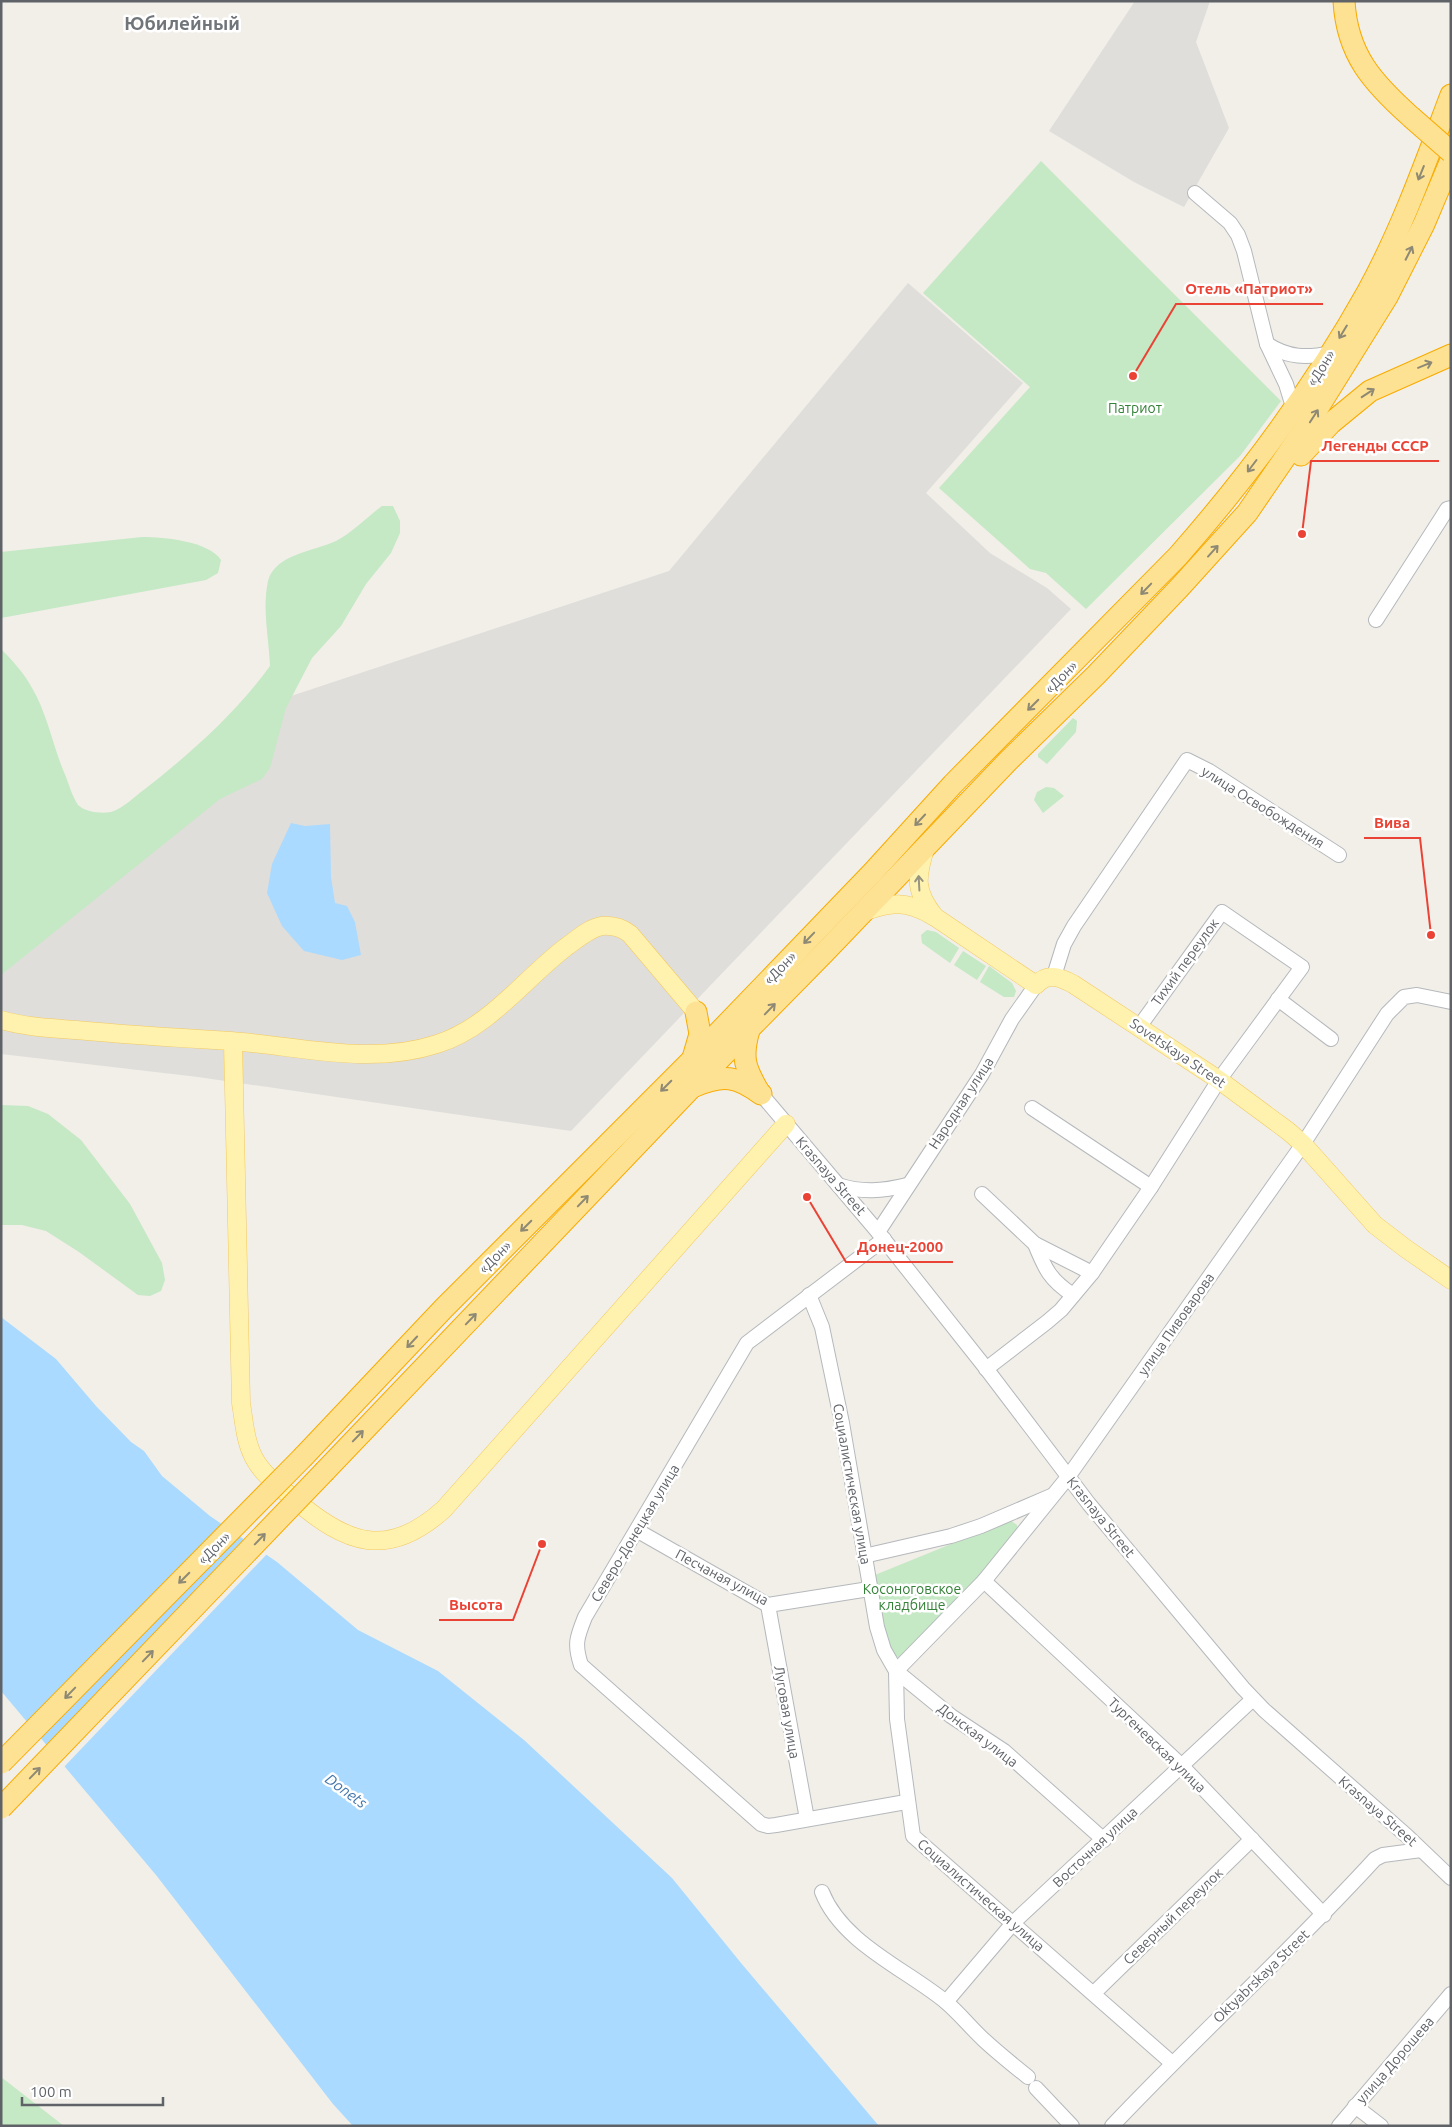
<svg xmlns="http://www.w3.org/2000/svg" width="1452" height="2127" viewBox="0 0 1452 2127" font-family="Ubuntu,sans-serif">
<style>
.industrial{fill:#e0deda}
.green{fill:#c5e8c5}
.water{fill:#aadaff}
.pier{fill:#f1efe8}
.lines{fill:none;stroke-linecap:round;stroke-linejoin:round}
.minor-casing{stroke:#b5b8bc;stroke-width:16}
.major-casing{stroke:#f2c960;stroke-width:19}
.highway-casing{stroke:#f9ab00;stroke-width:23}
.minor{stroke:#fff;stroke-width:14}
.major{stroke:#fff2af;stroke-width:18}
.highway{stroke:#fde293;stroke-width:21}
.highway-bridge-casing{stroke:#f9ab00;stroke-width:23;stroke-linecap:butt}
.highway-bridge{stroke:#fde293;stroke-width:21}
.oneway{stroke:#8e8975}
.oneway2{stroke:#979581}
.labels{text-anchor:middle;stroke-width:5;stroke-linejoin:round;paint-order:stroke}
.street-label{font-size:14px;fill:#5f6368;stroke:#fff}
.park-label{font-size:14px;fill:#348238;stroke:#fff}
.water-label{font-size:15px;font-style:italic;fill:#4174aa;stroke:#fff}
.district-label{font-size:19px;font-weight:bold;fill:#70757a;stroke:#fff}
.leader{fill:none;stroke:#ea4335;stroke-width:2}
.callout-dot{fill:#ea4335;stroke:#fff;stroke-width:2}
.callout-label{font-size:15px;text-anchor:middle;font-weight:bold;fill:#ea4335;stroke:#fff;stroke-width:5;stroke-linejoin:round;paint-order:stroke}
</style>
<rect width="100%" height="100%" fill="#f1efe8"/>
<g class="industrial">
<path d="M1135 1H1210L1196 42 1229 128 1184 207 1134 182 1049 131Z"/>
<path d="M908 283 1023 383 926 493 990 553 1047 588 1071 609 571 1131 198 1077 1 1054V933L246 711 669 571Z"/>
</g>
<g class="green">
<path d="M1041 161 1281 401 1240 456 1086 609 1046 573 1030 569 939 488 1030 387 923 293Z"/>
<path d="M382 506H393L400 521V533L391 553 366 584 341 626 312 658 286 708 270 768 262 779 220 799 1 975V649C13 661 24 673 32 688 48 715 53 748 66 777 69 785 73 798 78 805 85 812 101 814 111 812 124 808 135 796 145 789 191 753 236 713 270 666 269 638 262 609 268 581 275 554 315 551 336 541 352 533 367 517 382 506Z"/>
<path d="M142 537C164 537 208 541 221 560L218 573 206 580 1 618V552Z"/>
<path d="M1073 718 1077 721 1076 732 1047 764 1038 757V754Z"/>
<path d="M1046 787 1054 788 1064 796 1043 813 1034 800 1037 792Z"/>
<path d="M927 930 936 932 959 948 950 963 922 943 921 935Z"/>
<path d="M963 951 986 966 977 980 954 965Z"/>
<path d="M989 966 1012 983 1016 991 1014 997H1004L980 982Z"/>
<path d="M1 1105 28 1106 48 1114 81 1140 130 1204 162 1263 165 1280 161 1291 150 1296 138 1295 79 1252 46 1231 22 1225H1Z"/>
<path d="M1010 1520 1017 1525 1018 1529 976 1583 899 1658 891 1652 873 1583 875 1575Z"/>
<path d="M1 2077 64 2126H1Z"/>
</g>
<g class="water">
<path d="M291 823 305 826 330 824 331 877 335 903 347 906 355 922 361 955 342 960 304 951 282 926 267 893 272 864Z"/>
<path d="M1 1317 56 1359 96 1406 131 1442 144 1451 162 1476 210 1516 277 1562 358 1630 438 1671 524 1740 672 1878 741 1963 879 2126H353L333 2104 156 1875 1 1691Z"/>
</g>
<path class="pier" d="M246 1538 268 1553 63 1768 45 1747Z"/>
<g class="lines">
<g class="minor-casing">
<g id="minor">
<path d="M1195 193 1230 223 1238 235 1244 251 1267 344 1286 384 1294 410"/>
<path d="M1267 344C1288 358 1307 358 1331 353"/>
<path d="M1376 620 1444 514 1447 509 1451 508"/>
<path d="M1054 976 1064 944 1074 926 1187 760 1209 771 1339 855"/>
<path d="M1278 999 1331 1039"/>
<path d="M761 1094 878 1232 985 1367 1089 1504 1243 1688 1264 1710 1407 1836 1451 1878"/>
<path d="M1032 1108 1151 1187"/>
<path d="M838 1185C862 1193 883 1191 907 1185"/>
<path d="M982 1194 1035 1244 1092 1273"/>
<path d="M878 1232 982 1074 1012 1019 1036 985"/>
<path d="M884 1239 747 1343 585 1617C577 1637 574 1644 581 1665L761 1824 768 1826 776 1825 906 1802"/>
<path d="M1035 1244C1045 1269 1050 1280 1073 1295"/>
<path d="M809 1295 822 1327 842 1423 877 1627 884 1650 896 1671 897 1719 913 1836 1172 2063"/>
<path d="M986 1369 1047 1322 1061 1310 1092 1273 1151 1187 1219 1080 1302 967 1222 912 1139 1027"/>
<path d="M638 1531 768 1605 869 1589"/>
<path d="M864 1556 951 1536 981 1526 1051 1496"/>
<path d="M984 1581 1181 1765 1324 1915"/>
<path d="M768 1605 807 1819"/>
<path d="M1104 1840 1004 1751 951 1716 896 1671 984 1581 1068 1477 1303 1144 1387 1014 1404 997 1417 995 1451 1002"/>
<path d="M822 1892C842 1943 906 1969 946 2002 960 2014 971 2028 984 2040 998 2053 1013 2065 1028 2077"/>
<path d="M1094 1993 1252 1839"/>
<path d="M946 2002 1014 1922 1253 1699"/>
<path d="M1036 2088 1072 2126"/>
<path d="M1355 2106 1381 2126"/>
<path d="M1112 2126C1198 2035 1291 1951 1375 1859L1383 1855 1421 1850"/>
<path d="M1339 2126 1451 1994"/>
</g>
</g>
<g class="major-casing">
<g id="major">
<path d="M926 846C916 877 914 891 935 917L1036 985C1047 972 1060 977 1073 984L1219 1080 1288 1131 1303 1144 1375 1225 1405 1248 1451 1280"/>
<path d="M863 912C891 902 906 900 933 916"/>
<path d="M1 1020C25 1027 51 1028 76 1030 128 1035 179 1038 231 1041 299 1046 370 1066 437 1044 489 1028 524 979 566 947 576 940 589 928 602 926 613 925 621 927 630 934L696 1012"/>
<path d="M233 1042 241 1403C244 1421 245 1441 254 1458 263 1475 280 1487 294 1499 346 1544 388 1560 444 1509L786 1124"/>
</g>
</g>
<g class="highway-casing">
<g id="highway">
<path d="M1344 1C1347 55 1373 83 1411 117"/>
<path d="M1301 455 1331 423 1370 391 1451 355"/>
<path d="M749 1030C741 1058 745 1068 759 1092"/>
<path d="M693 1058 700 1034 696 1012"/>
<path d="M695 1086C723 1074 737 1076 761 1094"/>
<path d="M304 1456 444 1308 692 1060 873 872 953 784 1178 556C1250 474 1315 386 1368 291 1402 229 1426 161 1451 95"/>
<path d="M325 1471 692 1087 824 953 1008 761 1096 675 1180 587 1247 513 1306 427 1387 297 1424 224 1451 160"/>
</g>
</g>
<use href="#minor" class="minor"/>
<use href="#major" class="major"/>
<use href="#highway" class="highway"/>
<g class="highway-bridge-casing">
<g id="highway-bridge">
<path d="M1411 117 1451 152"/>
<path d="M1 1763 304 1456"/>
<path d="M1 1808 325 1471"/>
</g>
</g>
<use href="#highway-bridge" class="highway-bridge"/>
</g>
<defs><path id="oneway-shaft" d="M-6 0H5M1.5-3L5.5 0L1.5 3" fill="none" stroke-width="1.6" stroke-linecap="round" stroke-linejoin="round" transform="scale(1.25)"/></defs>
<g class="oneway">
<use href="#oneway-shaft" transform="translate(1421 173) rotate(112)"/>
<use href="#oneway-shaft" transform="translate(1409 253) rotate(-63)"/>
<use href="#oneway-shaft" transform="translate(1343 332) rotate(121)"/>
<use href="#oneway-shaft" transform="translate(1425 365) rotate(-22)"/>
<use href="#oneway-shaft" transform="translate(1368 393) rotate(-33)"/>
<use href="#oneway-shaft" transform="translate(1314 416) rotate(-57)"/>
<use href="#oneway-shaft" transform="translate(1252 466) rotate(127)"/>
<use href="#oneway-shaft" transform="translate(1213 551) rotate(-48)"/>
<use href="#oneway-shaft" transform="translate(1146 589) rotate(134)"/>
<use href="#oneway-shaft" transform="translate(1033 705) rotate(135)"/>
<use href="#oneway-shaft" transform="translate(920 820) rotate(133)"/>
<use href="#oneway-shaft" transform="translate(809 938) rotate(134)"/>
<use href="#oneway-shaft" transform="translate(770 1009) rotate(-46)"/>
<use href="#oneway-shaft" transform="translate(666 1086) rotate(135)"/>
<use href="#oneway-shaft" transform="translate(583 1201) rotate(-46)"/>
<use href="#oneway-shaft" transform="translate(526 1226) rotate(135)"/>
<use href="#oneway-shaft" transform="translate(471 1319) rotate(-46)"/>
<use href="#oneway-shaft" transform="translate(412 1342) rotate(133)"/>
<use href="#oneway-shaft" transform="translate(358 1436) rotate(-46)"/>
<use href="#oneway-shaft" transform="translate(260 1539) rotate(-46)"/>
<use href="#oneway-shaft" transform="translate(184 1578) rotate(135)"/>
<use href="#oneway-shaft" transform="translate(148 1656) rotate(-46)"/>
<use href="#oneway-shaft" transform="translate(70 1693) rotate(134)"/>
<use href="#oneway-shaft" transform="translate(35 1773) rotate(-46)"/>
</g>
<use class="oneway2" href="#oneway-shaft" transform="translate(919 883) rotate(-93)"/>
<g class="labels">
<g class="street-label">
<text transform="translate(1321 368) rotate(-58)" y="5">«Дон»</text>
<text transform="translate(1061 677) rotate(-45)" y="5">«Дон»</text>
<text transform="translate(1263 807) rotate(32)" y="5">улица Освобождения</text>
<text transform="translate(1185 962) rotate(-54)" y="5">Тихий переулок</text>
<text transform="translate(780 968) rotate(-46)" y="5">«Дон»</text>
<text transform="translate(1178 1053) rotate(34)" y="5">Sovetskaya Street</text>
<text transform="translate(961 1103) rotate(-57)" y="5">Народная улица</text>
<text transform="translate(831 1176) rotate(49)" y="5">Krasnaya Street</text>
<text transform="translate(495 1257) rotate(-45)" y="5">«Дон»</text>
<text transform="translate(1176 1324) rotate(-55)" y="5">улица Пивоварова</text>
<text transform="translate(852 1484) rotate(80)" y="5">Социалистическая улица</text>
<text transform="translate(1101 1517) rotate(51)" y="5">Krasnaya Street</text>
<text transform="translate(635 1533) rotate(-59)" y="5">Северо-Донецкая улица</text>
<text transform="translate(214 1548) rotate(-45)" y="5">«Дон»</text>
<text transform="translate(722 1577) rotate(28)" y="5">Песчаная улица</text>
<text transform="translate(787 1712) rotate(80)" y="5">Луговая улица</text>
<text transform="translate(978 1735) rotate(37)" y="5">Донская улица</text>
<text transform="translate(1157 1745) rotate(44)" y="5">Тургеневская улица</text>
<text transform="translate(1378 1811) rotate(41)" y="5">Krasnaya Street</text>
<text transform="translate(1095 1847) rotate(-43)" y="5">Восточная улица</text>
<text transform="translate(981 1895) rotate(41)" y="5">Социалистическая улица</text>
<text transform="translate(1173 1916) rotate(-44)" y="5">Северный переулок</text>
<text transform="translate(1261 1976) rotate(-44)" y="5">Oktyabrskaya Street</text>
<text transform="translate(1395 2060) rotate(-49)" y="5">улица Дорошева</text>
</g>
<g class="park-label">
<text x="1135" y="413">Патриот</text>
<text x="912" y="1594">Косоноговское<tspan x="912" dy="16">кладбище</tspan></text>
</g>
<g class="water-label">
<text transform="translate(346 1791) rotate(36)" y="5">Donets</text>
</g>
<g class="district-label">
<text x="182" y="30">Юбилейный</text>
</g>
</g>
<path class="leader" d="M1133 376L1176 304H1323M1302 534L1311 461H1439M1431 935L1420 838H1364M807 1197L846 1262H953M542 1544L513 1620H439"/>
<g class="callout-dot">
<circle cx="1133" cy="376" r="5"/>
<circle cx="1302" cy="534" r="5"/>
<circle cx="1431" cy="935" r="5"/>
<circle cx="807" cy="1197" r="5"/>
<circle cx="542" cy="1544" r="5"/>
</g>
<g class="callout-label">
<text x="1249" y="294">Отель «Патриот»</text>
<text x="1375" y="451">Легенды СССР</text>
<text x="1392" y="828">Вива</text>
<text x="900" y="1252">Донец-2000</text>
<text x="476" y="1610">Высота</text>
</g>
<rect width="1452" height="2127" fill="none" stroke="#5f6368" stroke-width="5"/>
<path d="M22 2097v8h141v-8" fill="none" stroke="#5f6368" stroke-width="2.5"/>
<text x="30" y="2097" font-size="15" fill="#5f6368" stroke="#ffffff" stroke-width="4" paint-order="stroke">100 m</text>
</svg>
